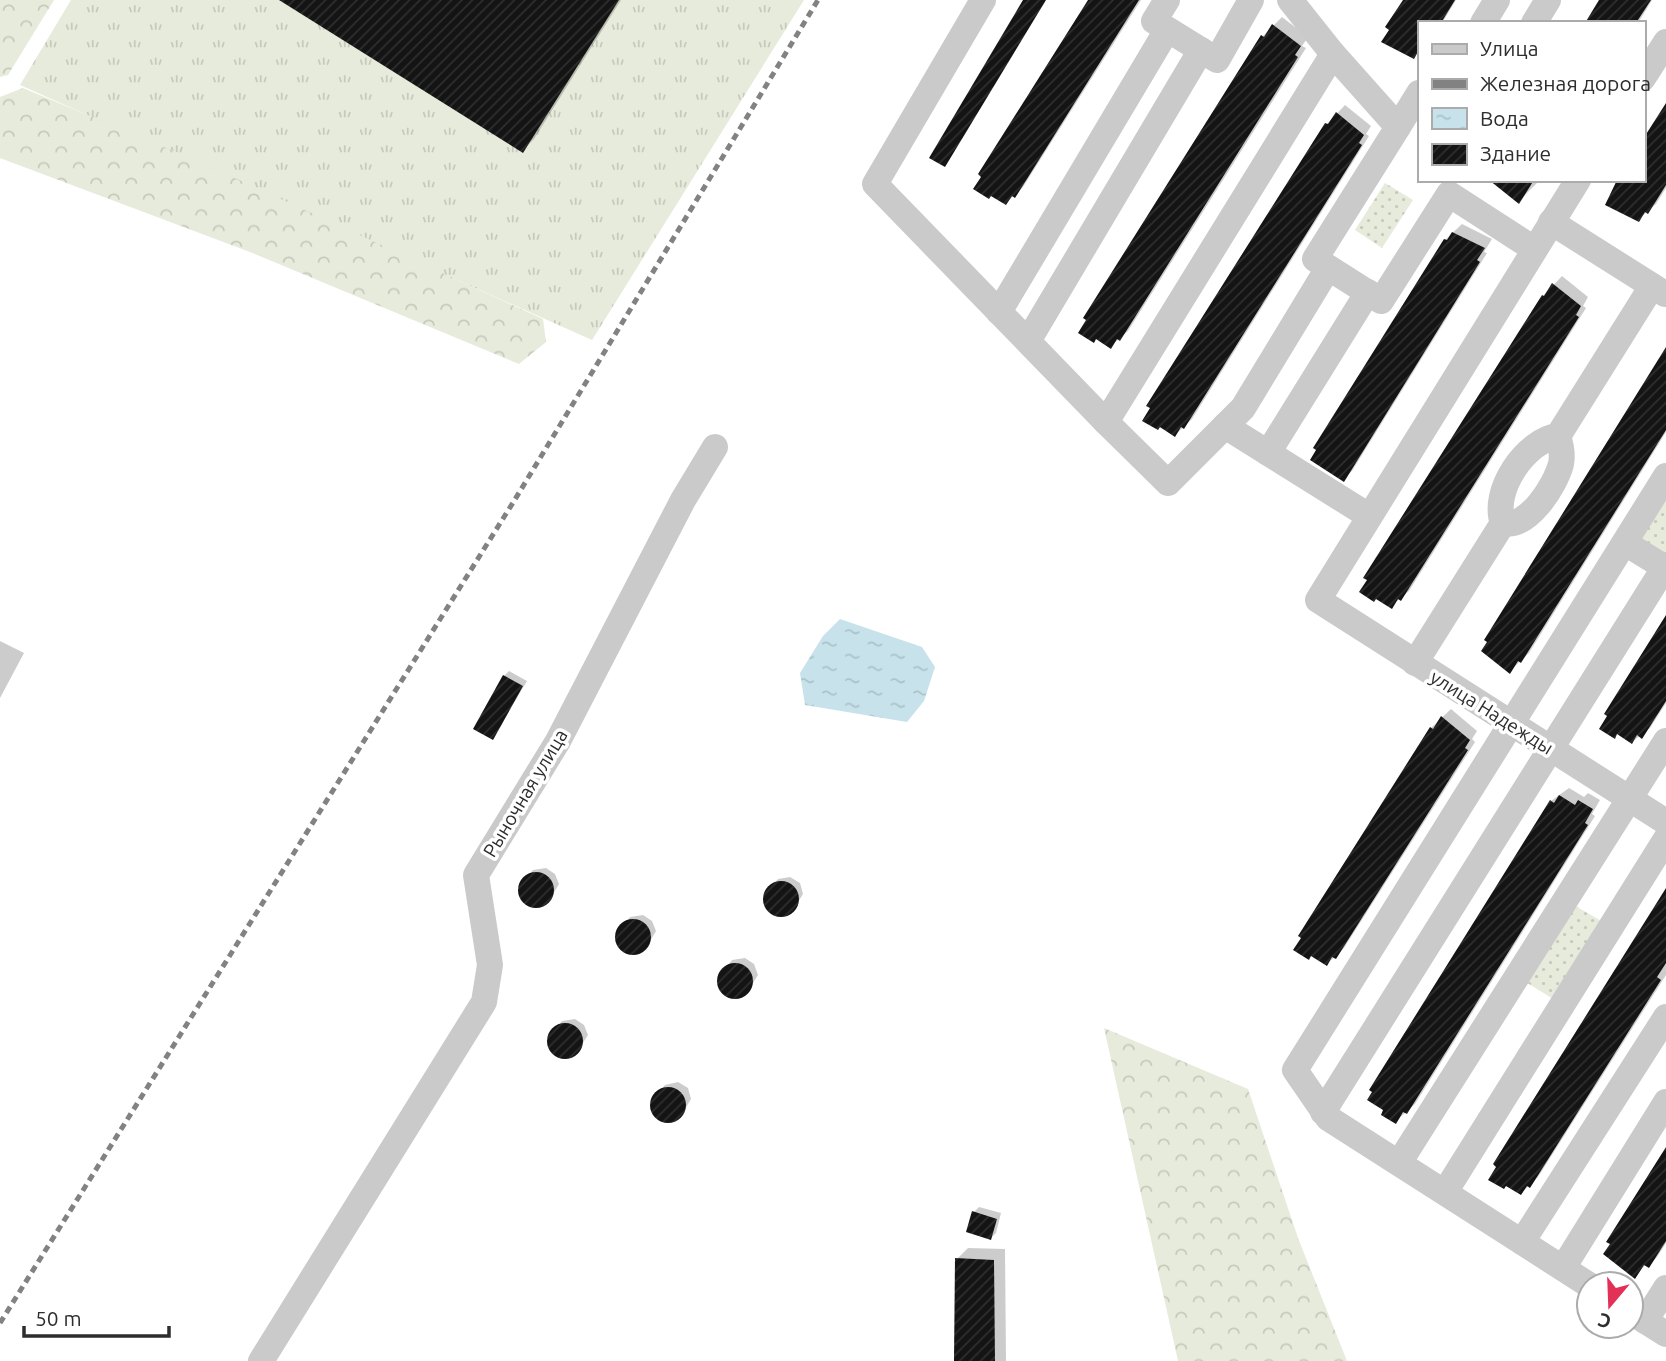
<svg xmlns="http://www.w3.org/2000/svg" width="1666" height="1361" viewBox="0 0 1666 1361" font-family="Ubuntu,sans-serif">
<style>
.grass{fill:url(#grass-tufts)}
.forest{fill:url(#forest-crowns)}
.park{fill:url(#park-dots)}
.water{fill:url(#water-ripples)}
.shadow{fill:#0003}
.building{fill:url(#building-hatch)}
.lines{fill:none;stroke-linecap:round;stroke-linejoin:round}
.minor{stroke:#cacaca;stroke-width:26}
.rail{stroke:#828282;stroke-width:5;stroke-dasharray:7 5;stroke-linecap:butt}
.labels{text-anchor:middle;stroke-width:7;stroke-linejoin:round;paint-order:stroke}
.street-label{font-size:19px;fill:#2d2d2d;stroke:#fff}
</style>
<defs>
<pattern id="grass-tufts" width="24" height="20" patternUnits="userSpaceOnUse" patternTransform="scale(1.75)"><rect width="24" height="20" fill="#e6ebdb"/><path d="M3 7l-1-3M5 7V3M7 7l1-3M15 17l-1-3M17 17v-4M19 17l1-3" fill="none" stroke="#c6cabc"/></pattern>
<pattern id="forest-crowns" width="20" height="18" patternUnits="userSpaceOnUse" patternTransform="scale(1.75)"><rect width="20" height="18" fill="#e6ebdb"/><path d="M2 6a3 3 0 1 1 6 0M12 15a3 3 0 1 1 6 0" fill="none" stroke="#c6cabc"/></pattern>
<pattern id="park-dots" width="8" height="8" patternUnits="userSpaceOnUse" patternTransform="scale(1.75)"><rect width="8" height="8" fill="#e6ebdb"/><path d="M2 2h.1M6 6h.1" fill="none" stroke="#c6cabc" stroke-width="1.8" stroke-linecap="round"/></pattern>
<pattern id="water-ripples" width="26" height="14" patternUnits="userSpaceOnUse" patternTransform="scale(1.75)"><rect width="26" height="14" fill="#c7e2eb"/><path d="M2 4q2-2 4 0t4 0M15 11q2-2 4 0t4 0" fill="none" stroke="#abc2ca"/></pattern>
<pattern id="building-hatch" width="6" height="6" patternUnits="userSpaceOnUse" patternTransform="scale(1.75)"><rect width="6" height="6" fill="#141414"/><path d="M-1 1l2-2M0 6l6-6M5 7l2-2" fill="none" stroke="#2e2e2e"/></pattern>
</defs>
<rect width="100%" height="100%" fill="#fff"/>
<path class="grass" d="M71 0H804L592 340 20 85Z"/>
<g class="forest">
<path d="M0 0H54L8 75 0 77Z"/>
<path d="M23 88 202 163 543 319 546 342 519 364 250 252 0 158V97Z"/>
<path d="M1104 1028 1248 1089 1298 1238 1347 1361H1178Z"/>
</g>
<g class="park">
<path d="M1385 183 1413 200 1382 248 1355 230Z"/>
<path d="M1666 492V554L1638 537Z"/>
<path d="M1572 904 1603 922 1555 1000 1524 981Z"/>
</g>
<path class="water" d="M840 619 922 647 935 667 924 701 907 722 805 705 800 673 823 636Z"/>
<g class="shadow">
<path d="M282 0H621L534 139 522 151Z"/>
<path d="M1090 0H1141L1023 187 1006 203 976 189Z"/>
<path d="M1405 0H1456L1442 23H1419V51L1414 56 1383 42Z"/>
<path d="M1601 0H1652L1638 23H1587Z"/>
<path d="M1282 17 1308 37 1302 46 1306 48 1128 331 1111 346 1085 317 1263 36Z"/>
<path d="M1345 105 1371 126 1366 134 1369 136 1192 419 1175 435 1144 420 1327 124Z"/>
<path d="M1666 106V188L1656 204 1639 219 1643 180Z"/>
<path d="M1493 180H1540L1519 201Z"/>
<path d="M1462 224 1492 239 1484 252 1487 253 1352 471 1343 479 1445 240Z"/>
<path d="M1562 276 1588 297 1583 306 1586 308 1409 591 1391 606 1543 296Z"/>
<path d="M1666 351V432L1529 653 1509 672Z"/>
<path d="M1666 619V703L1650 728 1632 742Z"/>
<path d="M0 641 24 653 0 698Z"/>
<path d="M509 671 527 681 493 738 504 676Z"/>
<path d="M1451 709 1477 731 1472 739 1475 742 1344 948 1327 964 1431 728Z"/>
<path d="M1569 788 1584 797 1588 793 1600 800 1592 814 1595 816 1415 1104 1395 1122 1551 801Z"/>
<path d="M546 868 555 874 559 884 549 901 534 906 524 901 520 887 533 870Z"/>
<path d="M790 877 800 883 803 894 793 910 778 916 769 911 764 896 778 879Z"/>
<path d="M1666 892V975L1538 1177 1521 1193 1491 1179Z"/>
<path d="M643 915 652 921 656 931 646 948 631 953 621 948 617 934 630 917Z"/>
<path d="M745 958 754 964 758 975 748 991 733 997 723 992 719 977 732 960Z"/>
<path d="M575 1019 584 1025 588 1035 577 1052 563 1057 553 1052 549 1038 562 1021Z"/>
<path d="M678 1082 688 1088 691 1099 681 1116 666 1121 656 1116 652 1101 665 1085Z"/>
<path d="M1666 1150V1243L1657 1257 1649 1266 1646 1264 1635 1277 1619 1267Z"/>
<path d="M979 1207 1001 1213 996 1233 991 1238 974 1212Z"/>
<path d="M968 1248 1005 1249 1006 1361H956L957 1259Z"/>
</g>
<g class="building">
<path d="M279 0H619L523 153Z"/>
<path d="M1023 0H1046L945 167 929 158Z"/>
<path d="M1088 0H1139L1015 198 1012 196 1006 205 991 196 989 199 973 189 981 177 978 174Z"/>
<path d="M1403 0H1455L1441 23H1419V50L1414 59 1381 42 1389 30 1385 27Z"/>
<path d="M1599 0H1651L1636 23H1585Z"/>
<path d="M1272 24 1301 46 1295 55 1298 57 1120 341 1117 339 1111 349 1096 339 1094 343 1078 333 1086 320 1083 318 1261 35 1264 37Z"/>
<path d="M1666 103V185L1648 214 1645 212 1639 222 1605 205 1617 180H1643V139Z"/>
<path d="M1336 112 1364 135 1359 143 1362 145 1184 429 1181 427 1175 437 1160 427 1158 430 1142 421 1150 408 1146 406 1325 123 1328 124Z"/>
<path d="M1489 180H1534L1519 204Z"/>
<path d="M1452 232 1485 248 1477 260 1480 262 1344 482 1310 460 1316 450 1313 448 1444 239 1447 240Z"/>
<path d="M1552 283 1581 306 1576 315 1579 317 1401 601 1398 599 1392 609 1376 599 1374 602 1359 592 1367 580 1363 578 1542 295 1544 296Z"/>
<path d="M1666 347V430L1521 663 1518 661 1510 674 1481 651 1487 642 1484 640Z"/>
<path d="M1666 615V701L1642 739 1637 735 1632 744 1617 734 1615 739 1599 729 1607 716 1604 714Z"/>
<path d="M503 675 523 686 493 740 473 729Z"/>
<path d="M1441 716 1470 740 1465 748 1468 750 1336 959 1332 957 1327 966 1311 956 1309 960 1293 950 1301 938 1298 936 1430 727 1433 729Z"/>
<path d="M1559 795 1575 805 1578 800 1593 809 1585 823 1588 825 1407 1114 1403 1112 1396 1124 1381 1115 1383 1110 1367 1100 1372 1092 1369 1090 1550 800 1554 803Z"/>
<circle cx="536" cy="890" r="18"/>
<circle cx="781" cy="899" r="18"/>
<path d="M1666 888V963L1657 977 1661 980 1530 1188 1527 1186 1521 1195 1506 1186 1504 1189 1488 1180 1496 1167 1493 1164Z"/>
<circle cx="633" cy="937" r="18"/>
<circle cx="735" cy="981" r="18"/>
<circle cx="565" cy="1041" r="18"/>
<circle cx="668" cy="1105" r="18"/>
<path d="M1666 1147V1241L1649 1268 1644 1265 1635 1279 1603 1254 1610 1244 1606 1242Z"/>
<path d="M972 1211 997 1219 991 1240 966 1232Z"/>
<path d="M955 1258 994 1260 995 1361H954Z"/>
</g>
<g class="lines">
<g class="minor">
<path d="M983 0 875 184 1106 422"/>
<path d="M1167 0 1154 21 1217 60 1251 0"/>
<path d="M1290 0 1333 54"/>
<path d="M1483 23 1497 0"/>
<path d="M1534 23 1548 0"/>
<path d="M1643 78 1666 42"/>
<path d="M1398 127 1419 93"/>
<path d="M1578 180 1318 600 1666 822"/>
<path d="M1551 222 1665 294"/>
<path d="M1328 268 1243 408 1168 483 1106 422 1333 54 1398 127 1315 259 1381 301 1449 194 1534 249"/>
<path d="M999 312 1167 30"/>
<path d="M1028 341 1201 50"/>
<path d="M1225 426 1369 516"/>
<path d="M1268 453 1368 292"/>
<path d="M1503 523C1528 529 1555 486 1561 464 1563 454 1561 445 1558 436"/>
<path d="M1625 543 1664 567"/>
<path d="M1415 663 1503 523C1491 491 1526 440 1558 436L1652 286"/>
<path d="M1323 1112 1666 565"/>
<path d="M1399 1163 1666 741"/>
<path d="M1445 1192 1666 839"/>
<path d="M1522 1242 1666 1017"/>
<path d="M1563 1268 1666 1102"/>
<path d="M1589 1285 1328 1118 1295 1070 1666 476"/>
<path d="M1631 1312 1666 1334"/>
<path d="M1645 1321 1666 1288"/>
<path d="M261 1361 484 1002 490 965 476 875 558 741 683 500 715 447"/>
</g>
<path class="rail" d="M0 1323 514 501 818 0"/>
</g>
<g class="labels">
<g class="street-label">
<text transform="translate(1492 712) rotate(32)" y="7">улица Надежды</text>
<text transform="translate(525 793) rotate(-59)" y="7">Рыночная улица</text>
</g>
</g>
<rect x="1418" y="21" width="228" height="161" fill="#ffffff" stroke="#ababab" stroke-width="2"/>
<rect x="1432" y="44" width="35" height="10" fill="#cacaca" stroke="#ababab" stroke-width="2"/>
<text x="1480" y="56" font-size="21" fill="#2d2d2d">Улица</text>
<rect x="1432" y="79" width="35" height="10" fill="#828282" stroke="#ababab" stroke-width="2"/>
<text x="1480" y="91" font-size="21" fill="#2d2d2d">Железная дорога</text>
<rect x="1432" y="108" width="35" height="21" fill="url(#water-ripples)" stroke="#ababab" stroke-width="2"/>
<text x="1480" y="126" font-size="21" fill="#2d2d2d">Вода</text>
<rect x="1432" y="144" width="35" height="21" fill="url(#building-hatch)" stroke="#ababab" stroke-width="2"/>
<text x="1480" y="161" font-size="21" fill="#2d2d2d">Здание</text>
<g transform="translate(1610 1305) rotate(199)"><circle r="33" fill="#ffffff" stroke="#ababab" stroke-width="2"/>
<path d="M0-5L12 26L0 18L-12 26Z" fill="#e33056"/>
<text y="-10" font-size="19" font-weight="bold" text-anchor="middle" fill="#2d2d2d">С</text>
</g>
<path d="M24 1326v10h145v-10" fill="none" stroke="#2d2d2d" stroke-width="3.5"/>
<text x="35" y="1326" font-size="21" fill="#2d2d2d" stroke="#ffffff" stroke-width="5" paint-order="stroke">50 m</text>
</svg>
